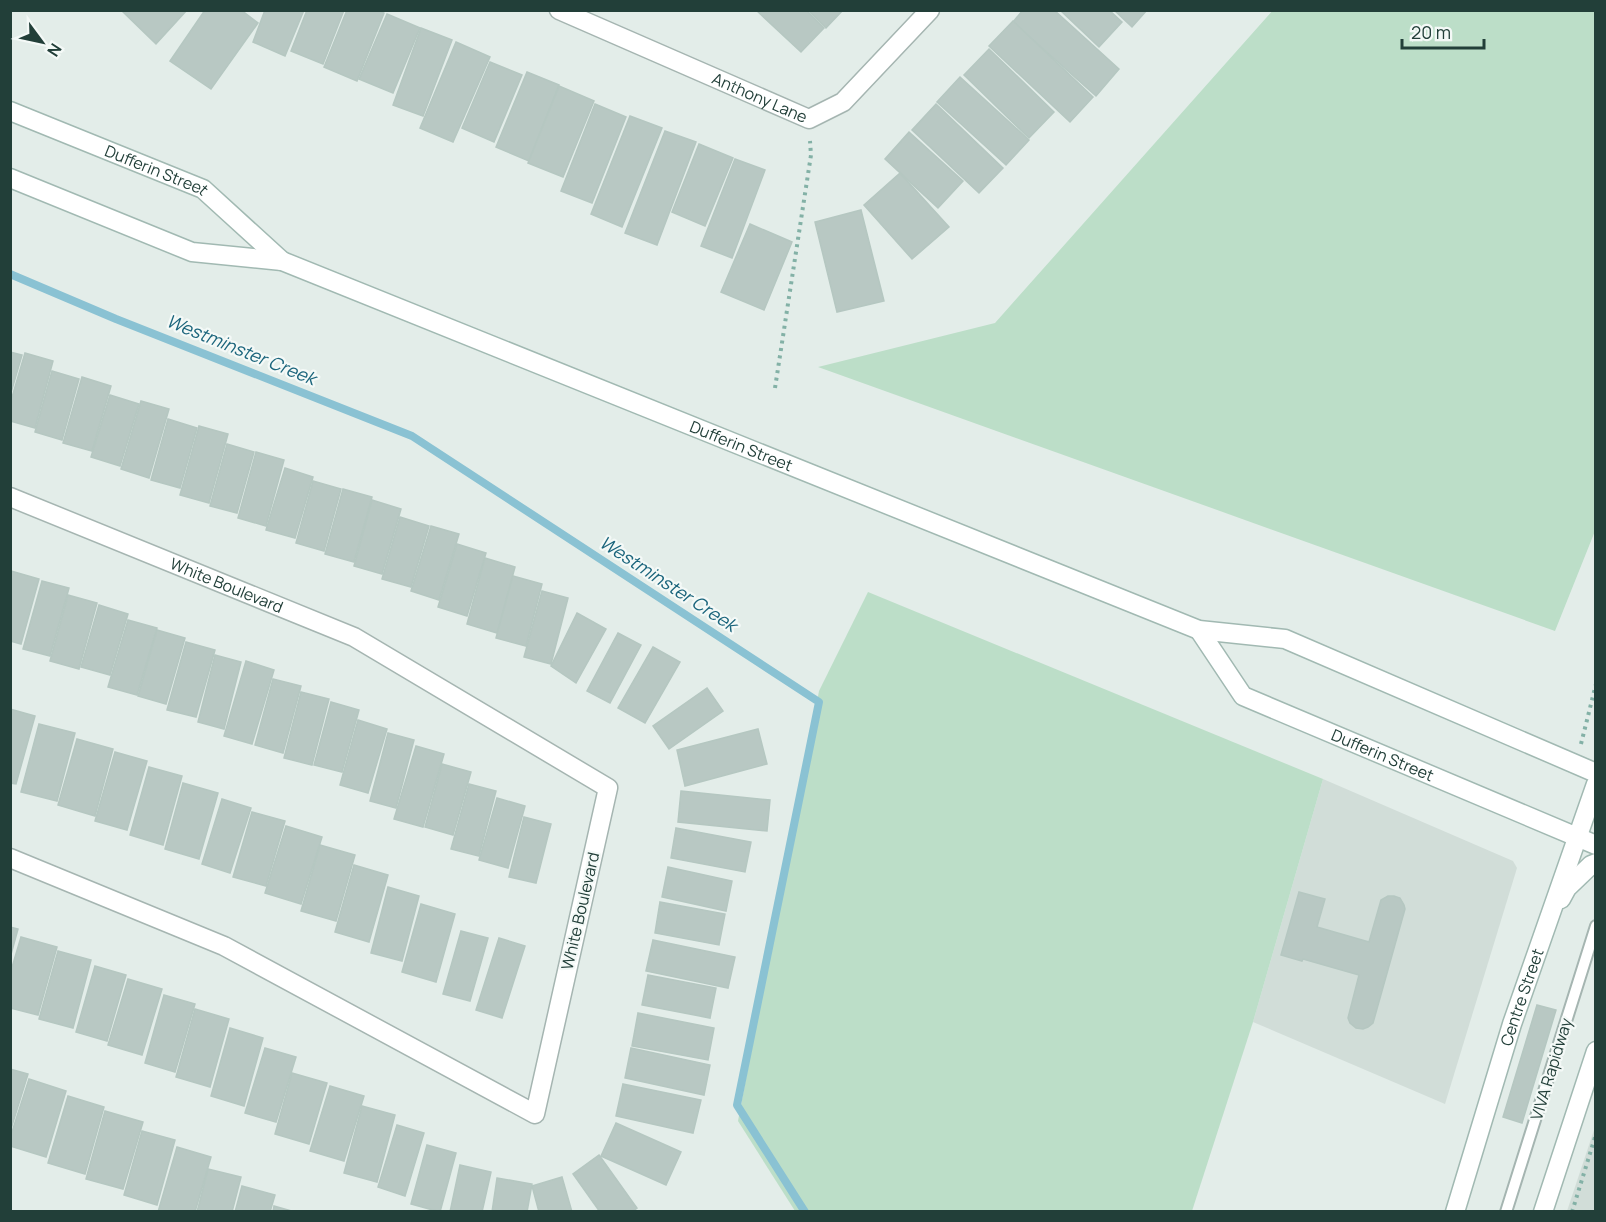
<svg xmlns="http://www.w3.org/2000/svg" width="1606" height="1222" viewBox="0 0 1606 1222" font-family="Manrope,sans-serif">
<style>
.built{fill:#d1ddd8}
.green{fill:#bcdec8}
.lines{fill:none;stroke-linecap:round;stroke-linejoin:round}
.stream{stroke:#8ac2d3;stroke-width:8}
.building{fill:#b8c8c3;stroke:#b5c7c1;stroke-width:1.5}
.lane-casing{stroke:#a5b5b1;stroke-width:14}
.street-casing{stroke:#a5b5b1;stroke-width:21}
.secondary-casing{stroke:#a1b9b2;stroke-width:21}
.path{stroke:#83b1a6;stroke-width:4;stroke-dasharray:3 4.5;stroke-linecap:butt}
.lane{stroke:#fff;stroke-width:10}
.street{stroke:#fff;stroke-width:18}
.secondary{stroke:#fff;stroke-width:18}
.labels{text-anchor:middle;stroke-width:4.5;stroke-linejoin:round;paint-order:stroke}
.street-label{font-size:16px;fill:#223f39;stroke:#f4f9f7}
.water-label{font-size:18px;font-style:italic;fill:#1b657c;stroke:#f4f9f7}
</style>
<rect width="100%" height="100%" fill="#e3ede9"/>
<g class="built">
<path d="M1323 779 1513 861 1517 868 1445 1104 1253 1022Z"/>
<path d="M1595 1127V1211H1567Z"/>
</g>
<g class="green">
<path d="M1273 10 1595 11V531L1555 631 818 367 995 323Z"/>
<path d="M868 592 1323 779 1253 1022 1192 1211H795L738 1121 819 691Z"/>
</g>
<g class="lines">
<path class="stream" d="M10 274 116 319 412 436 819 702 737 1105 805 1212"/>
</g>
<g class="building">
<path d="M121 10H187L156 44Z"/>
<path d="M205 10H241L258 23 211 89 170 61Z"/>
<path d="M265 10H304L285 56 253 42Z"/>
<path d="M307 10H344L323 64 291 51Z"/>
<path d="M347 10H378L384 13 357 81 324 67Z"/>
<path d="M756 10H806L824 28 801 52Z"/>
<path d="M808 10H843L826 28Z"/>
<path d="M1023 10H1054L1119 69 1096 96 1013 22Z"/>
<path d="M1060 10H1109L1122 22 1099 47Z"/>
<path d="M1114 10H1147L1132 27Z"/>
<path d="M387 14 420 28 393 93 359 79Z"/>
<path d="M1013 21 1093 97 1070 122 989 46Z"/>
<path d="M421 28 452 40 423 116 393 105Z"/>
<path d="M456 42 490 57 453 142 420 128Z"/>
<path d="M989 49 1054 112 1029 138 964 75Z"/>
<path d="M490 62 522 75 494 142 462 128Z"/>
<path d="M527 72 559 85 529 161 496 147Z"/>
<path d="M960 77 1029 140 1006 165 937 102Z"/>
<path d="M559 86 594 101 563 177 528 163Z"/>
<path d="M595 104 626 117 592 203 561 191Z"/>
<path d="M936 104 1003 168 979 193 912 130Z"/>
<path d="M630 116 662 128 622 227 591 214Z"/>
<path d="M665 131 696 142 657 245 625 233Z"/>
<path d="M909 132 963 181 938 208 885 159Z"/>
<path d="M699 144 733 158 705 226 672 212Z"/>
<path d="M735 159 765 170 732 258 701 246Z"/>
<path d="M900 173 949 227 912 259 864 205Z"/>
<path d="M861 210 884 301 837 312 815 222Z"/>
<path d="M750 224 792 242 764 310 721 292Z"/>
<path d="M10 352 22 355 10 396Z"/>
<path d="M25 353 53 361 35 428 10 421V404Z"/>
<path d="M52 371 79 379 62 440 35 432Z"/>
<path d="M82 377 111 386 92 451 63 443Z"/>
<path d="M110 395 139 404 120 466 91 457Z"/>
<path d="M141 401 169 409 149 478 121 469Z"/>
<path d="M168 419 197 428 180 488 151 480Z"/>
<path d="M199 426 228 434 209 503 180 495Z"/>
<path d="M227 444 254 452 237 513 210 506Z"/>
<path d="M256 452 284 460 266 526 238 518Z"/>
<path d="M285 468 313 477 295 538 266 530Z"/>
<path d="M313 481 341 489 324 551 296 543Z"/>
<path d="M343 489 372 497 354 562 325 554Z"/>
<path d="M372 500 401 509 382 574 354 566Z"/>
<path d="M400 517 429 526 411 587 382 579Z"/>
<path d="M431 526 459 534 439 600 411 591Z"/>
<path d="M457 544 486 553 467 616 438 607Z"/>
<path d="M485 558 515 567 497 633 467 624Z"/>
<path d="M11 571 39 579 21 644 10 641Z"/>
<path d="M513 576 542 584 526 646 496 638Z"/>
<path d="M42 581 69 588 50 656 23 649Z"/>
<path d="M542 591 568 598 551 664 524 657Z"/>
<path d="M68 595 97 603 79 669 50 661Z"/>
<path d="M99 605 128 614 110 675 81 667Z"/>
<path d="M577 613 606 629 576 683 551 666Z"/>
<path d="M128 620 157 628 137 695 108 687Z"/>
<path d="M157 630 185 638 166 704 138 696Z"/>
<path d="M618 633 641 645 610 703 587 691Z"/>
<path d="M186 642 215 650 196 717 167 710Z"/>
<path d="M653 647 680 662 645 723 618 708Z"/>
<path d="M215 655 241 662 224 729 198 722Z"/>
<path d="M246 661 274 670 252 744 224 736Z"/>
<path d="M273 679 301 686 283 753 255 745Z"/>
<path d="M707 688 723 711 669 749 653 726Z"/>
<path d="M301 692 329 699 312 765 284 758Z"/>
<path d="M331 702 359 710 342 772 314 765Z"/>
<path d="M10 709 35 716 16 784 10 783Z"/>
<path d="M358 720 387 729 368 793 340 785Z"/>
<path d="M39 724 75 733 57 801 21 792Z"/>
<path d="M758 729 767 764 685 786 677 750Z"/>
<path d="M388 733 414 740 396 808 370 801Z"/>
<path d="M77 739 113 749 95 816 58 805Z"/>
<path d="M416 746 444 754 423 827 394 819Z"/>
<path d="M115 752 147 761 127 830 95 821Z"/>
<path d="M442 764 471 772 453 835 425 827Z"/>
<path d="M149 767 182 776 163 845 130 835Z"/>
<path d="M183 783 218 793 199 859 165 849Z"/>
<path d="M469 784 496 791 479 856 451 849Z"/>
<path d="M681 791 770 800 767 831 678 822Z"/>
<path d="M497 798 525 806 508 868 479 860Z"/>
<path d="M222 799 251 808 230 873 202 864Z"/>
<path d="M252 812 285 821 266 886 233 877Z"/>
<path d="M524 817 551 824 536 883 509 877Z"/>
<path d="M286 826 322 837 301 904 265 893Z"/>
<path d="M676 828 751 842 745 872 671 858Z"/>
<path d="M320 845 355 855 336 921 301 911Z"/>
<path d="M354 865 388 875 369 942 335 932Z"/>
<path d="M668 867 732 881 726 911 662 897Z"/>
<path d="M388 887 419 896 402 961 371 953Z"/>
<path d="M1299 892 1325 899 1317 927 1369 942 1381 900 1388 896H1394L1400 898 1404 905 1405 909 1373 1023 1368 1027 1363 1029 1356 1028 1350 1023 1348 1018 1359 975 1303 959 1302 961 1281 955Z"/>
<path d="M660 902 725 914 719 945 655 933Z"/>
<path d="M421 904 455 914 436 982 402 972Z"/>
<path d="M10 927 18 929 10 958Z"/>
<path d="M461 931 488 938 470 1001 443 994Z"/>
<path d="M21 937 57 947 38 1015 10 1008V974Z"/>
<path d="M499 938 525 946 502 1018 476 1010Z"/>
<path d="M653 940 735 957 728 988 646 971Z"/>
<path d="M58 951 91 960 73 1028 39 1019Z"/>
<path d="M95 966 126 975 107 1041 76 1032Z"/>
<path d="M648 975 716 988 710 1018 642 1005Z"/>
<path d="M128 979 162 989 142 1055 108 1045Z"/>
<path d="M164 995 195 1004 175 1072 145 1063Z"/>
<path d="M1537 1005 1556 1010 1522 1123 1503 1117Z"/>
<path d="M195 1009 229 1019 210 1087 176 1077Z"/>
<path d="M638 1013 714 1028 708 1060 632 1046Z"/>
<path d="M230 1028 263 1038 244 1106 211 1096Z"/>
<path d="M265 1048 296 1057 276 1122 245 1113Z"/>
<path d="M631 1048 710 1065 704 1095 625 1078Z"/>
<path d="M10 1069 28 1074 10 1132Z"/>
<path d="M292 1073 327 1083 309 1144 275 1134Z"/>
<path d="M29 1079 66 1091 46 1157 10 1146V1138Z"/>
<path d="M623 1084 701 1100 693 1133 616 1116Z"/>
<path d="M330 1086 364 1096 344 1161 310 1151Z"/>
<path d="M68 1096 104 1107 85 1174 48 1163Z"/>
<path d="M362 1106 395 1115 377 1182 344 1173Z"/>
<path d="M105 1111 143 1122 123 1189 86 1179Z"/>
<path d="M616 1123 681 1152 666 1185 601 1156Z"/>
<path d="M397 1125 424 1133 405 1196 378 1187Z"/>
<path d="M142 1131 175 1140 157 1205 124 1195Z"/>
<path d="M427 1145 456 1153 440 1212 411 1204Z"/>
<path d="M177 1147 211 1157 195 1212H158Z"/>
<path d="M599 1155 637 1208 632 1212H600L573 1174Z"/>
<path d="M460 1165 491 1172 482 1212H450Z"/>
<path d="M208 1169 241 1177 232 1212H197Z"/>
<path d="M562 1177 572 1212H539L532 1186Z"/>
<path d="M497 1178 532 1184 527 1212H492Z"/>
<path d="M242 1186 275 1195 270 1212H235Z"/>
<path d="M274 1206 295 1212H273Z"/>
</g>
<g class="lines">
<g class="lane-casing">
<path id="lane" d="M1506 1212 1596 926"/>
</g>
<g class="street-casing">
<g id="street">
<path id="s1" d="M559 10 809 119 843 102 930 10"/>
<path id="s2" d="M10 497 354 637 608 788 535 1114 224 946 10 858"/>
</g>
</g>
<g class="secondary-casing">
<g id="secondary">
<path id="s3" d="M10 111 203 189 282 261"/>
<path id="s4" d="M10 178 192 252 282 261 1199 630 1285 639 1596 773"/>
<path id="s5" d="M1199 630 1243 696 1596 845"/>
<path d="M1561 899 1567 888 1591 865 1596 863"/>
<path id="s6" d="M1455 1212 1512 1024 1596 784"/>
<path d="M1543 1212 1596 1051"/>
</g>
</g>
<g class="path">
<path d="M775 388 811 155 810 141"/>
<path d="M1581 744 1596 684"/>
<path d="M1572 1212 1596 1134"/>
</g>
<use href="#lane" class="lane"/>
<use href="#street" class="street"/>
<use href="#secondary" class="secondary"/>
</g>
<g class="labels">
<g class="street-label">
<text dy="6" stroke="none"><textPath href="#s1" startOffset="219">Anthony Lane</textPath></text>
<text dy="6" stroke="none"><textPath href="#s3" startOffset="158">Dufferin Street</textPath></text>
<text dy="6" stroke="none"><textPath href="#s4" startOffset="782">Dufferin Street</textPath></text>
<text dy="6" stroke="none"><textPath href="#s2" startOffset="234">White Boulevard</textPath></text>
<text dy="6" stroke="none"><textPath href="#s5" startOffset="231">Dufferin Street</textPath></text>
<text transform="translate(580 911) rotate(-77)" y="6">White Boulevard</text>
<text dy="6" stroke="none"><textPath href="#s6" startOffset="225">Centre Street</textPath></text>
<text transform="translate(1551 1069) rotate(-73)" y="6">VIVA Rapidway</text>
</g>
<g class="water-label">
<text transform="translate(241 350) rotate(22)" y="6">Westminster Creek</text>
<text transform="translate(668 584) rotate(33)" y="6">Westminster Creek</text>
</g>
</g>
<rect width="1606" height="1222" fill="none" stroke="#223f39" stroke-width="24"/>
<g transform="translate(42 42) rotate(123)" stroke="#f4f9f7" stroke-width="4.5" paint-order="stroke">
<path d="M0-4.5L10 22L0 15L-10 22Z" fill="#223f39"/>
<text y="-9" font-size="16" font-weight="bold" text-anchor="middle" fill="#223f39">N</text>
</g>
<path d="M1402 39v9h82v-9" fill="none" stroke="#223f39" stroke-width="3"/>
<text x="1411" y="39" font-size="18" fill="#223f39" stroke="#f4f9f7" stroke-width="4.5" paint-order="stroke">20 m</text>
</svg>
